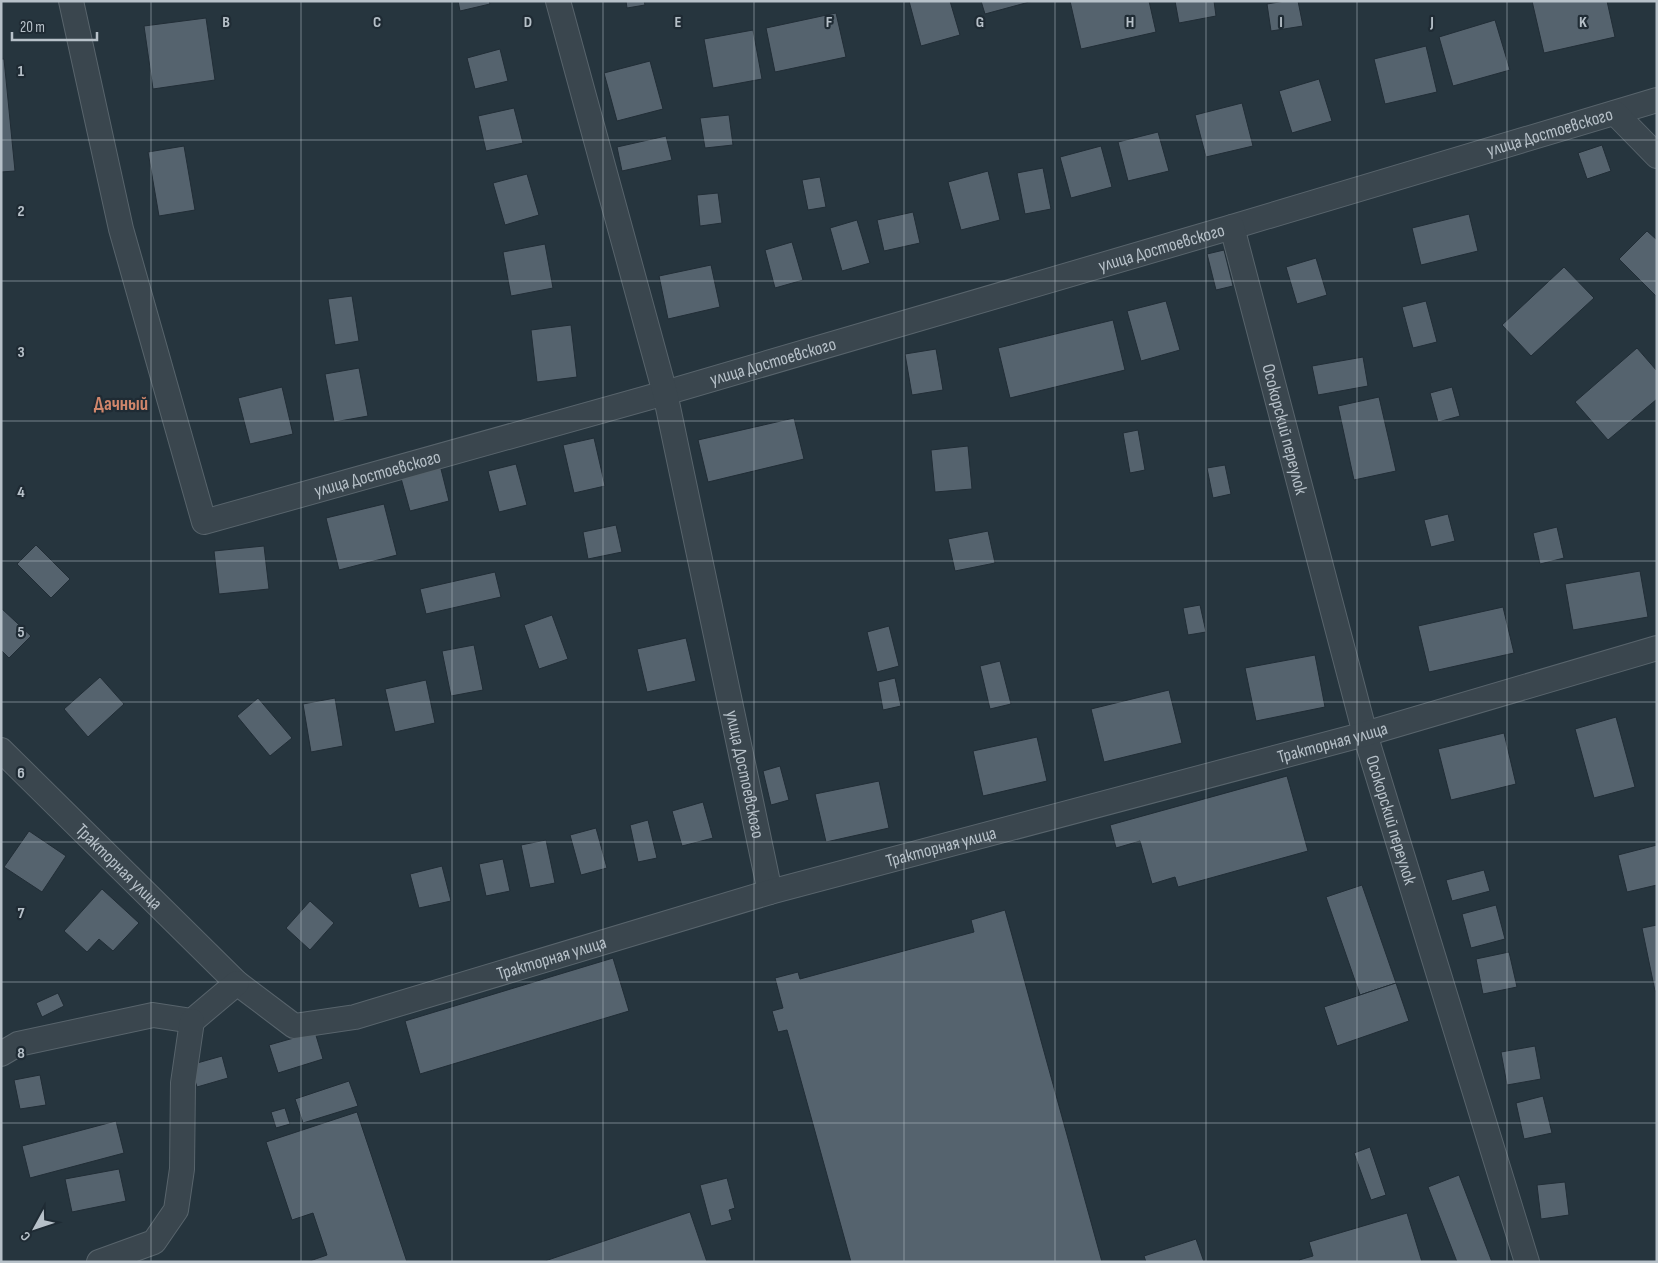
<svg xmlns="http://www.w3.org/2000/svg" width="1658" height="1263" viewBox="0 0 1658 1263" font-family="'Sofia Sans Condensed',sans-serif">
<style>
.building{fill:#55636e;stroke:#212d36}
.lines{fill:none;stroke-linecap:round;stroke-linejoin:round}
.street-casing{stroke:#58646c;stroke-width:26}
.street{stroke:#3a464e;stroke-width:24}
.grid{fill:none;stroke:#b7c1c9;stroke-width:1;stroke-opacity:0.55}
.labels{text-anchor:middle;stroke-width:4.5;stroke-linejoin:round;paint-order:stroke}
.street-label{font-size:18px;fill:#b7c1c9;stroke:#1f2b34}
.neighbourhood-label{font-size:19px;font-weight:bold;fill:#d0866b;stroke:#1f2b34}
.grid-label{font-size:16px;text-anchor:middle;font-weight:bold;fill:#b7c1c9;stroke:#1f2b34;stroke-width:4.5;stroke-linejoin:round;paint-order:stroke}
</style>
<rect width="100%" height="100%" fill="#26353e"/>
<g class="building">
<path d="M458 1H489L490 4 460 11Z"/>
<path d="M626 1H644L645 5 627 8Z"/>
<path d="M909 1H950L960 35 921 46Z"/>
<path d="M981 1H1033L985 14Z"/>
<path d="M1070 1H1149L1156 32 1081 49Z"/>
<path d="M1175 1H1214L1216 16 1179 23Z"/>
<path d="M1285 1H1298L1303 26 1271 31 1267 4Z"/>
<path d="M1532 1H1607L1615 37 1544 53Z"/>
<path d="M836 13 846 57 775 72 766 28Z"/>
<path d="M206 18 215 80 153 89 144 26Z"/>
<path d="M1495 20 1510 70 1453 86 1439 37Z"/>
<path d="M753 30 762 79 713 88 704 39Z"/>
<path d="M1426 46 1437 92 1385 104 1374 59Z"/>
<path d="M500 49 508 81 475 89 467 58Z"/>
<path d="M1 59H4L15 171 1 172Z"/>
<path d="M650 61 663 109 617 121 604 73Z"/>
<path d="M1319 79 1332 121 1292 133 1279 91Z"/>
<path d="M1242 103 1253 146 1206 157 1195 115Z"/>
<path d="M514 108 523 143 486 151 478 116Z"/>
<path d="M729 115 733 145 705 148 700 118Z"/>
<path d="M1158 132 1169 171 1128 181 1118 142Z"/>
<path d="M666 136 672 160 622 171 617 147Z"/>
<path d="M1602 145 1611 171 1587 179 1578 153Z"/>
<path d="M184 146 195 210 159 216 148 152Z"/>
<path d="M1101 146 1112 187 1071 198 1060 157Z"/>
<path d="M1043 168 1051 209 1025 214 1017 173Z"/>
<path d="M988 171 1000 220 961 230 948 182Z"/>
<path d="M527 174 539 215 505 225 493 183Z"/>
<path d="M820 177 826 207 808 210 802 180Z"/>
<path d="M718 193 722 223 700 226 697 195Z"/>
<path d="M913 212 920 243 884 251 877 220Z"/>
<path d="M1469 214 1478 251 1421 265 1412 228Z"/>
<path d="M857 220 870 263 842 271 830 228Z"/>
<path d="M1647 231 1657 240V297L1619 259Z"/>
<path d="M792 242 803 280 775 288 765 250Z"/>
<path d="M545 244 553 288 511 296 503 252Z"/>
<path d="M1224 250 1233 286 1216 290 1207 254Z"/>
<path d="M1316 258 1327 295 1297 304 1286 267Z"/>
<path d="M711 265 720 307 668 319 659 276Z"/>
<path d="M1564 267 1594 298 1531 356 1502 325Z"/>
<path d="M352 296 359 341 335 345 328 299Z"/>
<path d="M1166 301 1180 350 1141 361 1127 311Z"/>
<path d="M1426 301 1437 342 1413 348 1402 307Z"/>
<path d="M1113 320 1125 370 1010 398 998 348Z"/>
<path d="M571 325 577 377 537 382 531 330Z"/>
<path d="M1637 348 1657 371V399L1608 440 1575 402Z"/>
<path d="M936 349 943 390 912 395 905 354Z"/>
<path d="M1363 357 1368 386 1318 395 1312 366Z"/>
<path d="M359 368 368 416 334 422 325 374Z"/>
<path d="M282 387 293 434 250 444 238 398Z"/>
<path d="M1452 387 1460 416 1438 422 1430 393Z"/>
<path d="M1379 397 1396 471 1354 480 1338 406Z"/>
<path d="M794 418 804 459 708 482 698 440Z"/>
<path d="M1138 430 1145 470 1130 473 1123 433Z"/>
<path d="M594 438 605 486 574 493 563 445Z"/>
<path d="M968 446 972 489 935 492 931 450Z"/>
<path d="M439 461 449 501 410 511 399 471Z"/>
<path d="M516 464 527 505 499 512 488 471Z"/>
<path d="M1225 465 1231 494 1213 498 1207 468Z"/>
<path d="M384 504 397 555 339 570 326 518Z"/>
<path d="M1448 514 1455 541 1431 547 1424 520Z"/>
<path d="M616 525 622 552 588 559 583 532Z"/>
<path d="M1557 527 1564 558 1540 564 1533 533Z"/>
<path d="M988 531 995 563 955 571 948 539Z"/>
<path d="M36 545 70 579 51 598 17 564Z"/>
<path d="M264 546 269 589 219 594 214 551Z"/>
<path d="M1640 571 1648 617 1573 630 1565 584Z"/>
<path d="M495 572 501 597 426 614 420 589Z"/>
<path d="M1200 605 1206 632 1188 635 1183 608Z"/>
<path d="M1503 607 1514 653 1429 672 1418 626Z"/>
<path d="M1 608 31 636 9 658 1 650Z"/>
<path d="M552 615 568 659 539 669 524 625Z"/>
<path d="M889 626 899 666 877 672 867 632Z"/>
<path d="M686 638 696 681 647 692 637 649Z"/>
<path d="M474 645 483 690 451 696 442 651Z"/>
<path d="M1315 655 1325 707 1256 721 1245 668Z"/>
<path d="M1000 661 1011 704 990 709 980 666Z"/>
<path d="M100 677 124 704 88 737 64 709Z"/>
<path d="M895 678 901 706 883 710 878 682Z"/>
<path d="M426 680 435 723 395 732 385 689Z"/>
<path d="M1169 690 1182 743 1104 762 1091 709Z"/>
<path d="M258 698 292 738 270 756 237 716Z"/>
<path d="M335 698 343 746 311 752 303 704Z"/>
<path d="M1616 717 1635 787 1594 798 1575 729Z"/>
<path d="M1504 733 1516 784 1451 800 1438 749Z"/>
<path d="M1037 737 1047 781 983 796 973 751Z"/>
<path d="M780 766 789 800 771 805 763 771Z"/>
<path d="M1287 776 1308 851 1178 887 1175 877 1152 884 1140 841 1116 848 1110 825Z"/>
<path d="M879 781 889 828 826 842 815 794Z"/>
<path d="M703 802 713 838 682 846 672 811Z"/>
<path d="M648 820 657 858 638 862 630 825Z"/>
<path d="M596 828 607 868 581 875 570 835Z"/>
<path d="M29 831 66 856 42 892 4 867Z"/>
<path d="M546 840 555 883 530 888 521 845Z"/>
<path d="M1657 845V885L1627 892 1618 855Z"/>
<path d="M503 859 510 891 486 896 479 864Z"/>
<path d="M442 866 451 901 419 908 410 874Z"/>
<path d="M1484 870 1490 891 1452 901 1446 880Z"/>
<path d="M1362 885 1396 983 1360 995 1326 897Z"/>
<path d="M102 889 139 923 113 951 99 939 87 952 64 931Z"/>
<path d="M310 901 334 923 310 950 286 928Z"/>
<path d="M1496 905 1505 939 1471 948 1462 914Z"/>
<path d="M1005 910 1102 1262H851L787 1030 778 1032 772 1011 783 1008 775 978 798 972 800 979 974 932 971 920Z"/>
<path d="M1657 925V991H1655L1642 928Z"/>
<path d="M1509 952 1517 987 1483 994 1476 959Z"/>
<path d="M613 958 629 1011 420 1074 405 1021Z"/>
<path d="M1396 983 1409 1021 1337 1046 1324 1007Z"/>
<path d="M58 993 64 1006 42 1017 36 1003Z"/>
<path d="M315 1032 323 1059 278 1073 269 1045Z"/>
<path d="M1535 1046 1541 1079 1507 1085 1501 1052Z"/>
<path d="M222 1056 228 1078 197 1087 190 1065Z"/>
<path d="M40 1075 46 1105 20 1109 14 1080Z"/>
<path d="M349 1081 358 1106 303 1123 295 1099Z"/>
<path d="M1543 1096 1552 1133 1524 1139 1516 1103Z"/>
<path d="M285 1108 290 1124 276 1128 271 1112Z"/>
<path d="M357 1112 407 1262H307L327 1255 313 1213 292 1220 266 1142Z"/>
<path d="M116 1121 124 1153 30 1178 22 1146Z"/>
<path d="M1370 1147 1386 1195 1371 1200 1354 1153Z"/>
<path d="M119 1169 126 1201 72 1212 65 1179Z"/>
<path d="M1459 1175 1492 1262H1457L1428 1187Z"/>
<path d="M727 1178 735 1208 729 1210 732 1220 711 1226 700 1185Z"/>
<path d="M1565 1182 1569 1215 1541 1219 1537 1185Z"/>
<path d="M690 1212 707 1262H542Z"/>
<path d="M1407 1213 1422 1262H1300L1299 1260 1313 1256 1309 1242Z"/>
<path d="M1196 1239 1204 1262H1146L1144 1256Z"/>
</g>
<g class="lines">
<g class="street-casing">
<g id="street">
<path id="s1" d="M71 1 121 229 204 522 665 393 1232 227 1657 100"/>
<path id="s2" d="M558 1 665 393 770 892"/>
<path d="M1615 113 1657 156"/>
<path id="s3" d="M1232 227 1365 734 1527 1262"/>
<path id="s4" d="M1 750 237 983 294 1026 355 1017 770 892 1365 734 1657 648"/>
<path d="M1 1054 18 1044 153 1015 192 1021 237 983"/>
<path d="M99 1262 154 1242 176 1210 182 1169 183 1083 192 1021"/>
</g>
</g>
<use href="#street" class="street"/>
</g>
<path class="grid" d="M151 1V1262M301 1V1262M452 1V1262M603 1V1262M754 1V1262M904 1V1262M1055 1V1262M1206 1V1262M1357 1V1262M1507 1V1262M1 140H1657M1 281H1657M1 421H1657M1 561H1657M1 702H1657M1 842H1657M1 982H1657M1 1123H1657"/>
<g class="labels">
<g class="street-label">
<text dy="6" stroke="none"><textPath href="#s1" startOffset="1939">улица Достоевского</textPath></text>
<text dy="6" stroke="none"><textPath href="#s1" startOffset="1534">улица Достоевского</textPath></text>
<text dy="6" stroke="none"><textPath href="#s1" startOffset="1129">улица Достоевского</textPath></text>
<text dy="6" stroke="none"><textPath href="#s3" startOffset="209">Осокорский переулок</textPath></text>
<text dy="6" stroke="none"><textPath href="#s1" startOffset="718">улица Достоевского</textPath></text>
<text dy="6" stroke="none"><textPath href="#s4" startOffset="1480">Тракторная улица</textPath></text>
<text dy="6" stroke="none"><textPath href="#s2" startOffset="796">улица Достоевского</textPath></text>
<text dy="6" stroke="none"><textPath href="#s3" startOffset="614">Осокорский переулок</textPath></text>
<text dy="6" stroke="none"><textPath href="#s4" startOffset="1075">Тракторная улица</textPath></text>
<text dy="6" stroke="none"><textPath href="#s4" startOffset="166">Тракторная улица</textPath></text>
<text dy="6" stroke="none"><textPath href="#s4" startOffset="670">Тракторная улица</textPath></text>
</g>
<g class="neighbourhood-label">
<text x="121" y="410">Дачный</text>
</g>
</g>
<g class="grid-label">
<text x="226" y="27">B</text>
<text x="377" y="27">C</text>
<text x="528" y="27">D</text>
<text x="678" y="27">E</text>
<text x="829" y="27">F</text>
<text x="980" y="27">G</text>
<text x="1130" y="27">H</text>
<text x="1281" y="27">I</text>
<text x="1432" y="27">J</text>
<text x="1583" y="27">K</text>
<text x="21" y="76">1</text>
<text x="21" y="216">2</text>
<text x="21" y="357">3</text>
<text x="21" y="497">4</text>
<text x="21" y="637">5</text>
<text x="21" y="778">6</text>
<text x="21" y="918">7</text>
<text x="21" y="1058">8</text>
</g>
<rect width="1658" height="1263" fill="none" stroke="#b7c1c9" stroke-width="5"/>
<g transform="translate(35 1228) rotate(230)" stroke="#1f2b34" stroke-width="4" paint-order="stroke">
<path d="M0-4L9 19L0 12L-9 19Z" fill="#b7c1c9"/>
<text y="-8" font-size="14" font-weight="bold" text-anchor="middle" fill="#b7c1c9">С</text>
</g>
<path d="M12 32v8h85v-8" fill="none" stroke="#b7c1c9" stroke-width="2.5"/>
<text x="20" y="32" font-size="15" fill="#b7c1c9" stroke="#1f2b34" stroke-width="4" paint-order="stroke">20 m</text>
</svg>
